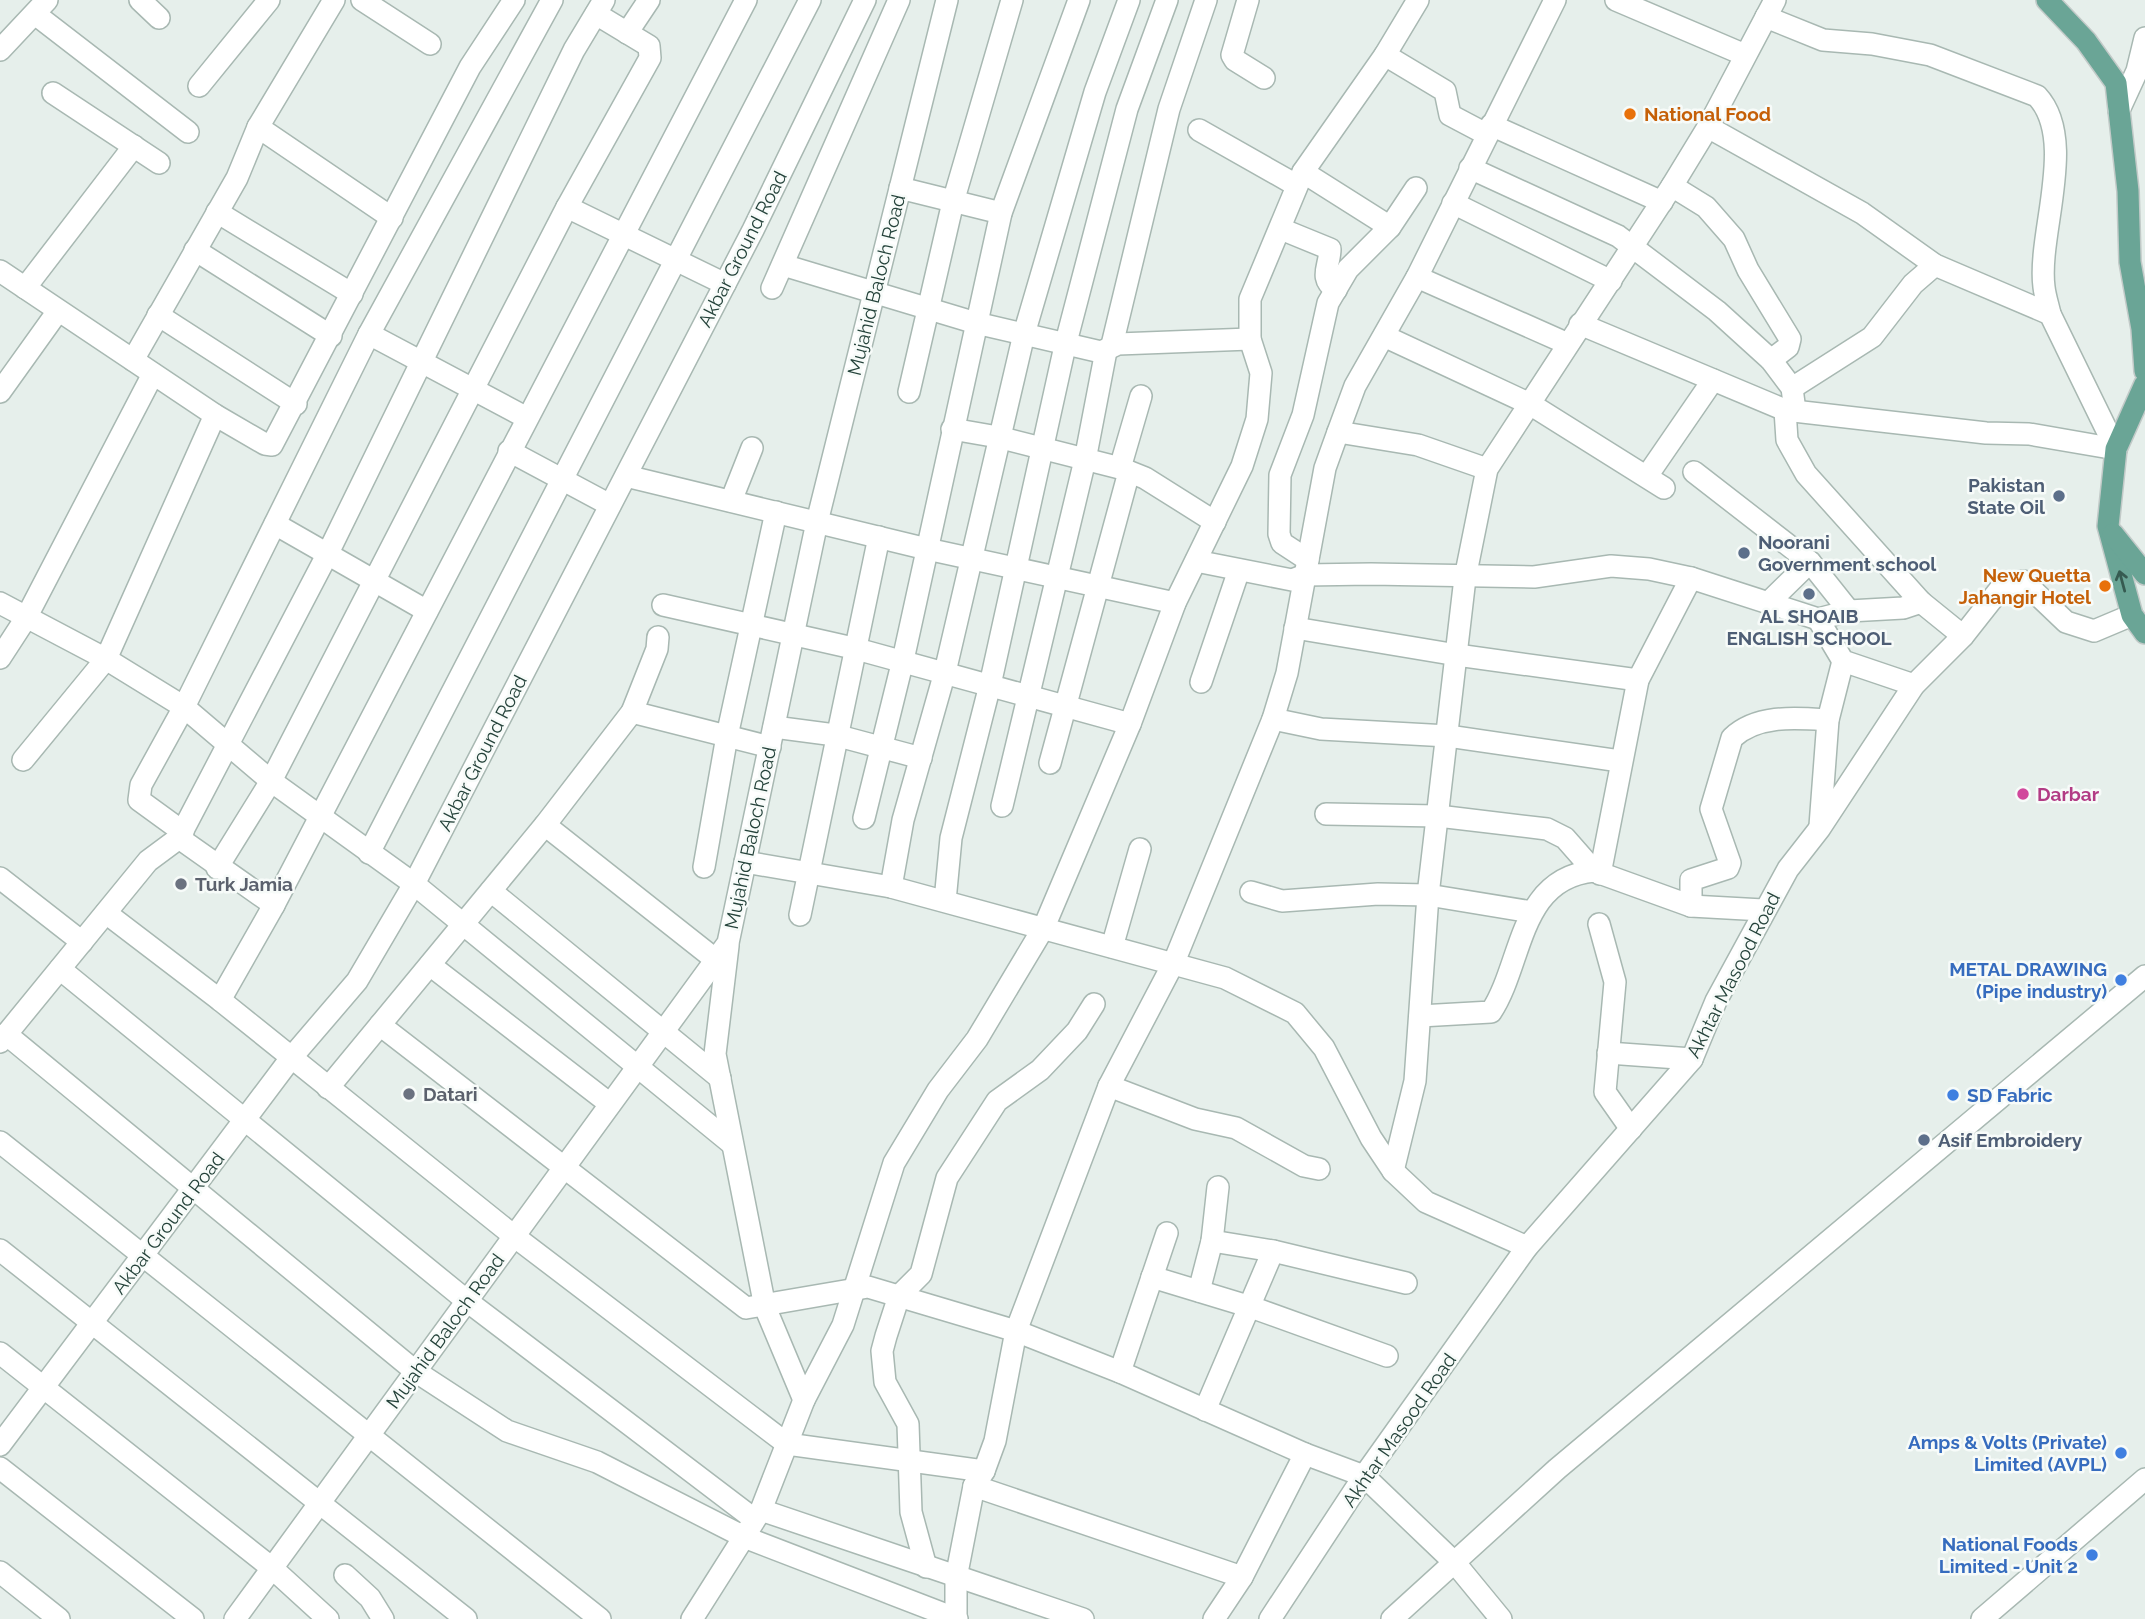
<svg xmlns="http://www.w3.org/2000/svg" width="2145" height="1619" viewBox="0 0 2145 1619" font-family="Raleway,sans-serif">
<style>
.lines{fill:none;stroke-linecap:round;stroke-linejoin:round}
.minor-casing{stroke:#a8b8b2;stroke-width:24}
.major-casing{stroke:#c2cac8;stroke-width:24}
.minor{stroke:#fff;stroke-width:21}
.major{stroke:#6aa596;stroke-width:21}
.oneway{stroke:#365b51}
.food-dot{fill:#e8710a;stroke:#f7fbf9;stroke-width:2.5}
.service-dot{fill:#5c6f8a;stroke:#f7fbf9;stroke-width:2.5}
.hotel-dot{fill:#d1479c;stroke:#f7fbf9;stroke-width:2.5}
.worship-dot{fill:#6b7280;stroke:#f7fbf9;stroke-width:2.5}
.shop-dot{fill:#3f7fe0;stroke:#f7fbf9;stroke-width:2.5}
.labels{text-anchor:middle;stroke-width:5;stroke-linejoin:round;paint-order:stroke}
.food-label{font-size:19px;font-weight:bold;fill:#c56008;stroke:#f7fbf9;text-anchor:start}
.street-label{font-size:19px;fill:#24423a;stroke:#f7fbf9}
.service-label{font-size:19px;font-weight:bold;fill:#4e5e75;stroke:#f7fbf9;text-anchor:start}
.hotel-label{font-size:19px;font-weight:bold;fill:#b23c85;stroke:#f7fbf9;text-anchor:start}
.worship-label{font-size:19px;font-weight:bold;fill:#5b616d;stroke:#f7fbf9;text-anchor:start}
.shop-label{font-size:19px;font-weight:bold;fill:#366cbe;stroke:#f7fbf9;text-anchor:end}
</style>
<rect width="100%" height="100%" fill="#e6efeb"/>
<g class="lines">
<g class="minor-casing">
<g id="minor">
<path d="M140 0 159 18"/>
<path d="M362 0 430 44"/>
<path d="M1248 0 1232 55 1235 60 1264 78"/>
<path d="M1616 0 1745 55"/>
<path d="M35 14 188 132"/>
<path d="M1766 17 1823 40 1872 44 1930 55 2037 96C2078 140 2037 234 2044 287 2045 296 2048 305 2050 314"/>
<path d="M627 33 649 0"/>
<path d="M0 50 47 0"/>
<path d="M1385 55 1445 91 1450 115 1486 134"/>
<path d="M199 86 269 0"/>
<path d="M53 93 159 163"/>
<path d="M2119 110 2137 71 2145 38"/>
<path d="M1491 125 1662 202"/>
<path d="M258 127 392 218"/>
<path d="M1708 127 1862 213 1935 265 2050 314 2116 449"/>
<path d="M1199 130 1296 185"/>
<path d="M1470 168 1618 236 1717 311 1771 360 1792 388 1795 411"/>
<path d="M1303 172 1390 227"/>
<path d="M1672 186 1706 207 1734 239 1748 270 1790 339 1788 347 1771 360"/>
<path d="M900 188 1001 213"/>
<path d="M1453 203 1611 281"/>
<path d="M567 207 725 284"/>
<path d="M217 212 352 294"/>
<path d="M1281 229 1330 249C1330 266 1318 278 1336 290"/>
<path d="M195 250 331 336"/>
<path d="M783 265 976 323 1101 352 1118 344 1250 339"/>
<path d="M0 271 215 415 265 444 272 445 470 67 514 0"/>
<path d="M1417 277 1568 344"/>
<path d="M25 288 134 146"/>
<path d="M772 288 899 0"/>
<path d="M158 315 296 404"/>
<path d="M1580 324 1785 410 1986 433 2029 434 2116 449"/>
<path d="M369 334 527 418"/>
<path d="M1384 336 1530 404 1664 488"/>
<path d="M1112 345 1169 109 1206 0"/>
<path d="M133 360 237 178 258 127 334 0"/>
<path d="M1792 388 1872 337 1913 284 1935 265"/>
<path d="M0 392 58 311"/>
<path d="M909 392 953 202 1012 0"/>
<path d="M1785 410 1787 440 1806 474 1921 602 1963 636"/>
<path d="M952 429 998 437 1120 468 1145 478 1215 522"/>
<path d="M1338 432 1418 445 1487 469"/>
<path d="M509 451 610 505"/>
<path d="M1120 468 1141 396"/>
<path d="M1694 472 1810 562 1849 611"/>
<path d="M626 476 927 549 1175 603"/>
<path d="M1647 476 1713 380"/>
<path d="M731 501 752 448"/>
<path d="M275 524 427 611"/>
<path d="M1308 560 1282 543 1279 534 1280 475 1303 415 1328 303 1348 269 1390 227 1416 188"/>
<path d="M1196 561 1292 580 1305 575 1371 574 1534 577 1611 566 1649 569 1691 578 1818 619 1849 611 1903 608 1921 602"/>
<path d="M1769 602 1810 562"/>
<path d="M0 603 106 659 184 707 271 781 414 884 731 1143"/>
<path d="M663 605 853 648 1130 724"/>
<path d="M1818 619 1843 661 1914 685"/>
<path d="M1295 628 1457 655 1638 680"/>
<path d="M0 658 26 618 153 374"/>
<path d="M1201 682 1239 570"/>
<path d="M632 712 770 747"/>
<path d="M1273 719 1321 729 1448 736 1620 761"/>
<path d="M774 727 835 735 921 758"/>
<path d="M23 760 106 659 215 415"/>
<path d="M1050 763 1129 472"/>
<path d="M1002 806 1085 460 1106 351"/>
<path d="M1326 814 1438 816 1547 829 1565 838 1594 871"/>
<path d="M864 818 903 660 1001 213 1079 0"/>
<path d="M545 825 716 960"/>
<path d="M1820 826 1828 720 1843 661"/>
<path d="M183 832 139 800 141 785 184 707 369 334 552 0"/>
<path d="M179 838 274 905"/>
<path d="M369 853 810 0"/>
<path d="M745 862 891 887 1225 978 1295 1013 1324 1048 1371 1138 1393 1171 1426 1202 1527 1247"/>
<path d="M704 867 727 736 776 512"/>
<path d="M217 868 271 781 567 207 650 58 649 46 596 14"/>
<path d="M1600 874 1638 680 1691 578"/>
<path d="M0 878 82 942"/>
<path d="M891 887 903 820 945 672 1024 334 1095 92 1129 0"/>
<path d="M491 891 720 1078"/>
<path d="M1251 892 1282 901 1378 894 1428 895 1532 912"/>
<path d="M945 901 951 838 990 685 1065 346 1127 109 1167 0"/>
<path d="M1691 906V880L1728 868 1730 863 1711 809 1732 738C1757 714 1797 718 1828 720"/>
<path d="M106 913 220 1000 514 1236 787 1444 984 1471"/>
<path d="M800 915 879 537"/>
<path d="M1599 924 1615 982 1605 1092 1631 1129"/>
<path d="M728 946 715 1054 765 1307 804 1400"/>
<path d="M1112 947 1140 849"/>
<path d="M430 965 610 1104"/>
<path d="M60 969 467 1301 754 1519"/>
<path d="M220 1000 274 905 746 0"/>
<path d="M1420 1016 1491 1012C1523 964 1518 878 1594 871L1691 906 1763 910"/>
<path d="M380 1025 746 1308 868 1287 1016 1331 1120 1372 1305 1454 1364 1476 1455 1563 1501 1619"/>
<path d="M6 1034 415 1371 507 1431 597 1462 744 1537 957 1619"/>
<path d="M0 1042 148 861 179 838 328 553 574 50 604 0"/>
<path d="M1608 1053 1692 1059"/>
<path d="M1109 1086 1195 1119 1236 1128 1304 1166 1319 1169"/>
<path d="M328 1088 545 825 632 712 657 649 658 637"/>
<path d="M0 1142 600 1619"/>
<path d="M1393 1171 1415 1081 1428 895 1465 578 1487 469 1672 186 1708 127 1775 0"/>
<path d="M1212 1241 1273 1251 1406 1283"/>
<path d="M0 1250 466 1619"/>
<path d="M1152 1277 1251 1307 1387 1356"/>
<path d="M1199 1291 1212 1241 1218 1187"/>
<path d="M0 1353 272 1568 328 1619"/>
<path d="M1120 1372 1167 1233"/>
<path d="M1205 1410 1273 1251"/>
<path d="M0 1445 291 1058 357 981 414 884 753 230 865 0"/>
<path d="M0 1468 193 1619"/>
<path d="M974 1486 1242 1577"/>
<path d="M761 1510 1083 1619"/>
<path d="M926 1567 911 1512 908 1424 885 1382 882 1351 886 1336 899 1296 921 1274 947 1178 997 1101 1040 1070 1077 1031 1094 1004"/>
<path d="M0 1572 59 1619"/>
<path d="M345 1575 370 1598 383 1619"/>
<path d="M235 1619 728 943 817 522 947 0"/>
<path d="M692 1619 761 1510 804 1400 843 1325 894 1163 938 1090 977 1039 1044 927 1130 724 1175 603 1242 466 1257 419 1261 373 1250 339V299L1303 172 1385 55 1418 0"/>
<path d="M956 1619V1578L974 1486 984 1471 995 1441 1016 1331 1109 1086 1174 962 1273 719 1287 673 1325 468 1338 432 1355 386 1417 277 1555 0"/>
<path d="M1214 1619 1242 1577 1305 1454"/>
<path d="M1270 1619 1364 1476 1527 1247 1692 1059 1716 1001 1788 869 1820 828 1914 685 1963 636 2004 584 2023 581 2066 622 2094 631 2132 615"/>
<path d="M1392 1619 1557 1469 2145 976"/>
<path d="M1982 1619 2145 1479"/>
</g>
</g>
<g class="major-casing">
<g id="major">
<path d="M2047 0 2086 41 2116 83 2128 191 2130 262 2142 329 2145 371"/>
<path d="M2145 384 2116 449 2108 526 2132 615 2145 633"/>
<path d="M2113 534 2145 574"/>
</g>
</g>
<use href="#minor" class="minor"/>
<use href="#major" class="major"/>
</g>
<defs><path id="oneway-shaft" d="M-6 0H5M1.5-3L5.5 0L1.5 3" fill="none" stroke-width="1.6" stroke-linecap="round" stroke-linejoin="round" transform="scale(1.75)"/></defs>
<use class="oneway" href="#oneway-shaft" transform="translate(2122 581) rotate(-105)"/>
<g class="food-dot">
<circle cx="1630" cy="114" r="7"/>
<circle cx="2105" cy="586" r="7"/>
</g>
<g class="service-dot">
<circle cx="2059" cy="496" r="7"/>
<circle cx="1744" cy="553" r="7"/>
<circle cx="1809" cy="594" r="7"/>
<circle cx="1924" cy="1140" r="7"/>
</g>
<circle class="hotel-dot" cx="2023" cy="794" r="7"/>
<g class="worship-dot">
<circle cx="181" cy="884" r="7"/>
<circle cx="409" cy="1094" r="7"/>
</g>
<g class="shop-dot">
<circle cx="2121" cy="980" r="7"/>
<circle cx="1953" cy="1095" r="7"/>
<circle cx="2121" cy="1453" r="7"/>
<circle cx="2092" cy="1555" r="7"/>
</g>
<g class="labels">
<g class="food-label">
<text x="1644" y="121">National Food</text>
<text x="2091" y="582" text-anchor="end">New Quetta<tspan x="2091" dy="22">Jahangir Hotel</tspan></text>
</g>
<g class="street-label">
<text transform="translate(742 249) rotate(-63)" y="7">Akbar Ground Road</text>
<text transform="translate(876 285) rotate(-76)" y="7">Mujahid Baloch Road</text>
<text transform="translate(482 753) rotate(-63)" y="7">Akbar Ground Road</text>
<text transform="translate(750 838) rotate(-78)" y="7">Mujahid Baloch Road</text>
<text transform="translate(1733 975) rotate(-63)" y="7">Akhtar Masood Road</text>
<text transform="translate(168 1223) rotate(-53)" y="7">Akbar Ground Road</text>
<text transform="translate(445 1331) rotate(-54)" y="7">Mujahid Baloch Road</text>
<text transform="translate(1399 1430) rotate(-55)" y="7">Akhtar Masood Road</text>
</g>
<g class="service-label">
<text x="2045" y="492" text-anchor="end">Pakistan<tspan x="2045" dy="22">State Oil</tspan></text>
<text x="1758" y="549">Noorani<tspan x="1758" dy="22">Government school</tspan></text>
<text x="1809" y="623" text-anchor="middle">AL SHOAIB<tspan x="1809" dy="22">ENGLISH SCHOOL</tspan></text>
<text x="1938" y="1147">Asif Embroidery</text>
</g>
<g class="hotel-label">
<text x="2037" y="801">Darbar</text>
</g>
<g class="worship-label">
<text x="195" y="891">Turk Jamia</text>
<text x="423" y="1101">Datari</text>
</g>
<g class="shop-label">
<text x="2107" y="976">METAL DRAWING<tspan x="2107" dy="22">(Pipe industry)</tspan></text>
<text x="1967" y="1102" text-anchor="start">SD Fabric</text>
<text x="2107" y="1449">Amps &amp; Volts (Private)<tspan x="2107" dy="22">Limited (AVPL)</tspan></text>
<text x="2078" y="1551">National Foods<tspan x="2078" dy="22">Limited - Unit 2</tspan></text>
</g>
</g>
</svg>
